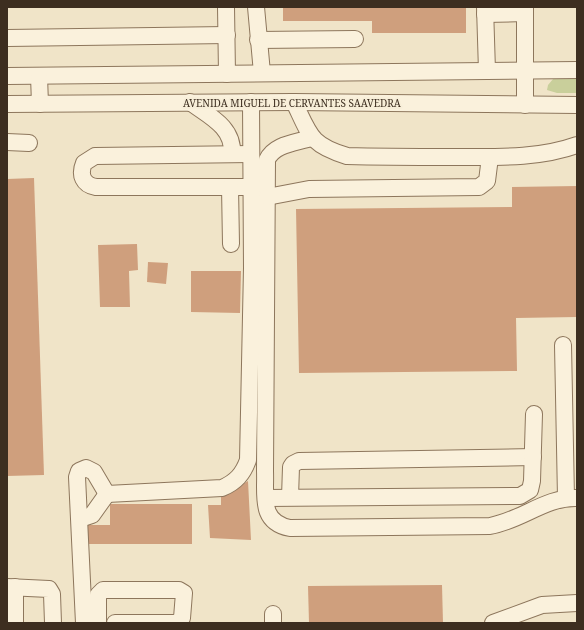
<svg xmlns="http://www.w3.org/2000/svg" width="584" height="630" viewBox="0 0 584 630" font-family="'Noto Serif',serif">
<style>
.green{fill:#c9cf9b}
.building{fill:#cf9f7d}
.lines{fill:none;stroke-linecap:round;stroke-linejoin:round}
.minor-casing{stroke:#8d765c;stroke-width:18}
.minor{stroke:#faf1dc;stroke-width:16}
.labels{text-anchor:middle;stroke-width:3.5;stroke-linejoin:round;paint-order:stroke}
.street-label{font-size:10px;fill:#3d2e20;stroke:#f7eed8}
</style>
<rect width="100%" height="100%" fill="#f0e4c8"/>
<path class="green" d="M559 72H577V93H557L547 90 548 85Z"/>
<g class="building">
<path d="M283 7H466V33H372V21H283Z"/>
<path d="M34 178 44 475 7 476V179Z"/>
<path d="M577 186V317L516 318 517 371 299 373 296 209 512 207V187Z"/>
<path d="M137 244 138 270 129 271 130 307H100L98 245Z"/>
<path d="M148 262 168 263 166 284 147 282Z"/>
<path d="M191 271H241L240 313 191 312Z"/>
<path d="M248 481 251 540 210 538 208 505H221V497Z"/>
<path d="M110 504H192V544H88V525H110Z"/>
<path d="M442 585 443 623H309L308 586Z"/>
</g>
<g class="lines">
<g class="minor-casing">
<g id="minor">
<path d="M226 7 227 74"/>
<path d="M256 7 262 73"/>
<path d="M485 7 487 71"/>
<path d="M485 14 525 13"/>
<path d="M7 38 227 35"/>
<path d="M258 40 355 39"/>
<path d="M7 76 577 70"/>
<path d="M39 76 40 104"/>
<path d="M190 102C209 116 234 127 232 154"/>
<path d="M294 102C310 135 310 145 347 156 383 157 418 157 454 157 495 157 538 159 577 145"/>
<path d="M7 104 294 102 577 105"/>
<path d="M525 105V7"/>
<path d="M311 138C296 143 274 144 267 160L265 471C266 496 259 522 290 528L490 526C523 520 545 497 577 498"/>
<path d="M7 142 29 143"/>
<path d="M251 154 95 156 84 163C79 175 83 185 96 187H251"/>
<path d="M230 187 231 244"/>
<path d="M267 197 309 189 479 187 487 181 490 157"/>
<path d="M563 345 566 498"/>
<path d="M107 494 222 488C236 482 243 474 248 460L252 268 251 102"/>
<path d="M290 497 291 467 293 464 299 461 533 457"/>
<path d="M266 498 520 496 530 490 532 481 534 414"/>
<path d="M80 519 92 515 107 494"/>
<path d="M7 587 49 589 52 594 53 623"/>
<path d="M15 587V623"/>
<path d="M84 623 77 477 79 471 86 468 94 472 107 494"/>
<path d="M98 623V595L103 590H179L184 593 182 618 177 623H115"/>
<path d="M273 623V614"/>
<path d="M493 623 542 605 577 603"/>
</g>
</g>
<use href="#minor" class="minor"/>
</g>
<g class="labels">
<g class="street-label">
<text x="292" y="107">AVENIDA MIGUEL DE CERVANTES SAAVEDRA</text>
</g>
</g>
<rect width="584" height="630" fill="none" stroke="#3d2e20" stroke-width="16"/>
</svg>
